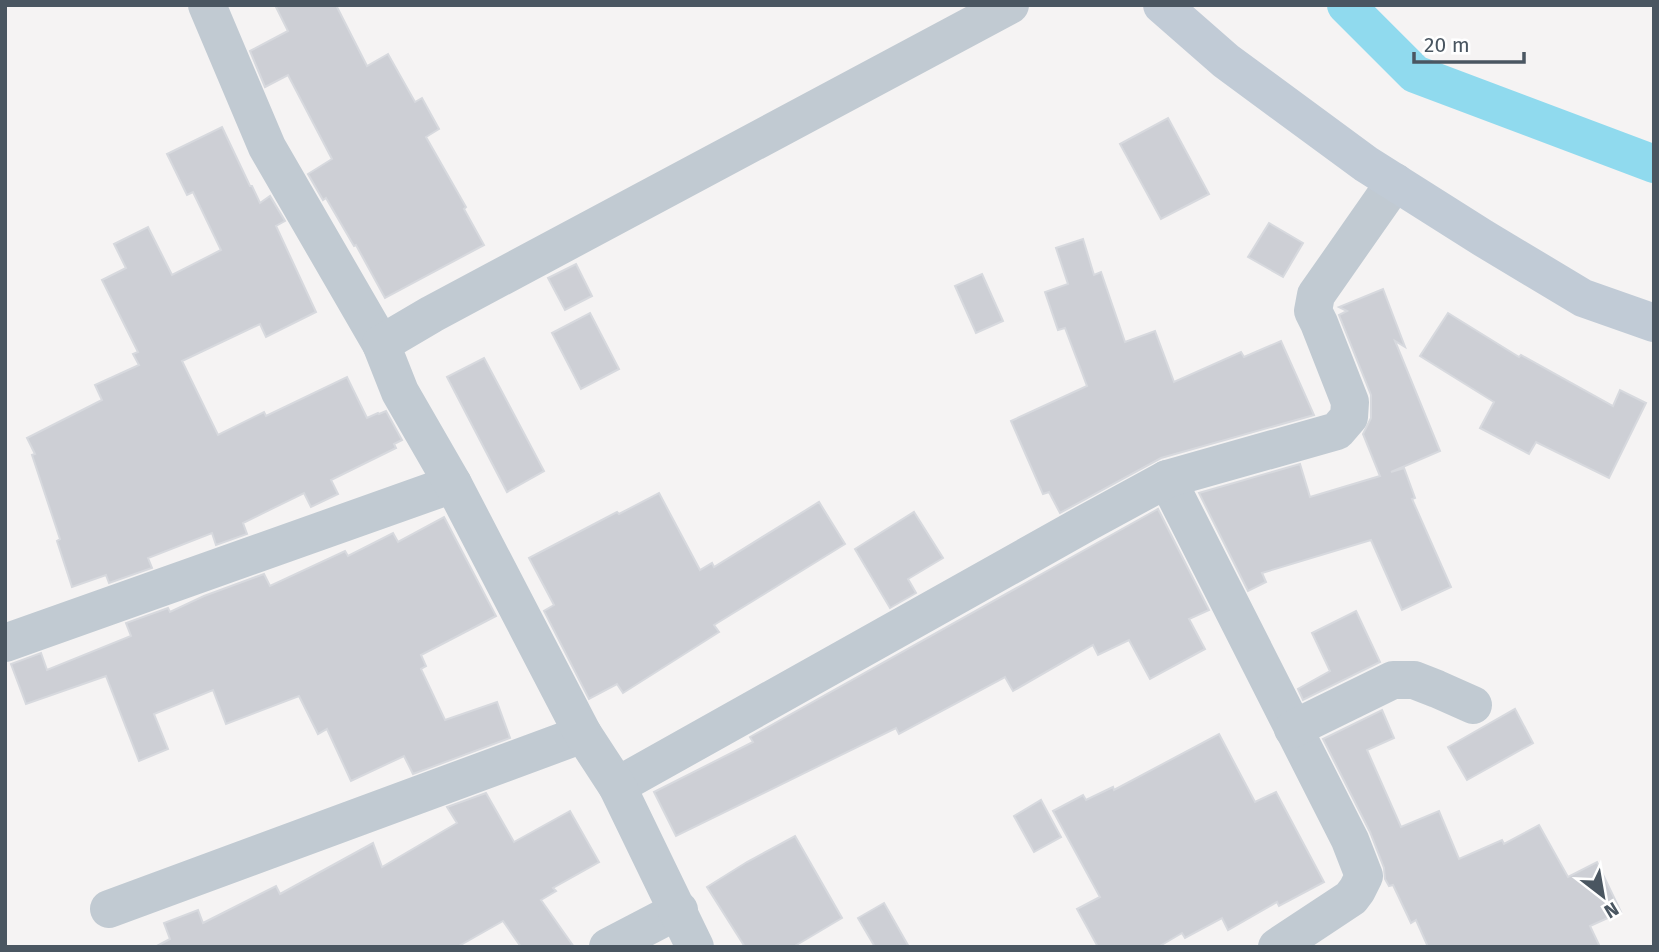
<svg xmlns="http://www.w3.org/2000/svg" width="1659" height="952" viewBox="0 0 1659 952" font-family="'Fira Sans',sans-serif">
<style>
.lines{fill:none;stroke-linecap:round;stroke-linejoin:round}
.canal{stroke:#90daee;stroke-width:38}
.building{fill:#cdcfd5;stroke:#d7d9de;stroke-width:2}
.street{stroke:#c1cad2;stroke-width:38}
.secondary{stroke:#c1cbd6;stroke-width:38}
</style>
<rect width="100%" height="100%" fill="#f5f3f3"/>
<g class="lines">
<path class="canal" d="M1346 5 1415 74 1654 164"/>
</g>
<g class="building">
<path d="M275 5H336L367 66 388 54 415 102 422 98 439 129 426 137 466 207 464 209 484 245 385 298 356 245 354 246 326 198 323 200 308 174 332 159 288 75 265 87 250 51 288 31Z"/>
<path d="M1168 118 1209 194 1161 219 1120 144Z"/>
<path d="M222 127 250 186H252L260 203 270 196 285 221 276 226 316 312 266 337 260 324 182 361 218 435 264 412 266 416 347 377 367 418 378 413 379 414 386 411 402 440 394 444 396 448 331 480 338 494 311 507 304 493 243 523 247 534 216 545 212 533 148 558 152 568 109 583 106 575 72 587 57 541 60 539 32 455 35 454 27 438 102 400 95 385 139 365 133 354 138 352 102 280 126 268 114 244 148 227 172 275 221 250 193 192 187 195 167 154Z"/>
<path d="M1269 223 1303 243 1283 277 1248 257Z"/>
<path d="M1083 239 1094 275 1101 272 1125 342 1155 331 1174 382 1241 352 1244 357 1281 341 1314 415 1161 458 1060 513 1049 492 1043 494 1011 421 1087 386 1065 328 1058 330 1045 292 1068 284 1056 248Z"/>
<path d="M576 264 592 296 565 310 548 278Z"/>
<path d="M982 274 1003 321 976 333 955 286Z"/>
<path d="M1383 289 1405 347 1395 341 1440 451 1391 472 1404 468 1415 498 1412 499 1451 587 1402 610 1371 540 1262 573 1266 582 1248 591 1199 493 1300 464 1310 497 1380 476 1363 434 1371 418V395L1339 315 1347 311 1339 307Z"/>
<path d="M590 313 619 369 581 389 552 333Z"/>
<path d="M1448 313 1519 357 1521 355 1613 406 1620 390 1646 403 1609 478 1536 442 1529 454 1480 428 1494 402 1420 356Z"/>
<path d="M484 358 544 471 507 492 447 377Z"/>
<path d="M659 493 700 570 712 563 714 567 819 502 845 544 714 625 719 632 623 693 617 684 589 699 544 611 554 605 529 558 617 512 619 514Z"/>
<path d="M1158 509 1209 610 1189 619 1205 649 1150 679 1129 640 1098 655 1093 645 1013 691 1005 677 899 734 896 728 676 836 654 792 753 742 750 737Z"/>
<path d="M914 512 943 558 908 579 916 593 890 608 855 549Z"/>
<path d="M444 517 496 616 421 655 426 666 421 669 445 720 497 702 510 738 413 774 404 756 351 781 327 729 318 734 299 696 226 724 213 690 154 714 168 749 139 761 106 676 26 704 11 664 41 653 47 670 131 636 126 623 168 608 170 612 204 596 264 574 270 586 345 551 348 556 393 533 398 542Z"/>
<path d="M1356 611 1380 662 1303 700 1298 689 1330 671 1312 633Z"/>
<path d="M1515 709 1533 743 1467 780 1448 747Z"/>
<path d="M1382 710 1394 738 1367 750 1401 827 1439 811 1459 859 1502 840 1504 844 1539 825 1568 877 1597 862 1621 912 1590 926 1600 947H1428L1416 920 1411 923 1393 885 1389 886 1385 879 1384 868 1370 832 1323 739Z"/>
<path d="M1219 734 1255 802 1276 792 1324 882 1279 906 1277 902 1228 930 1222 918 1185 938 1182 933 1158 947H1098L1077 909 1100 897 1053 811 1083 795 1086 800 1113 787 1114 790Z"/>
<path d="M486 793 514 842 570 811 599 862 553 888 556 891 541 900 574 947H521L503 921 457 947H155L170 939 164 923 198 910 203 923 276 886 280 894 373 843 382 867 457 823 447 807Z"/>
<path d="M1041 800 1061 837 1034 852 1014 816Z"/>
<path d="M795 836 842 918 793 947H745L707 887 747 862Z"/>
<path d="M884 903 909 947H875L858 918Z"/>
</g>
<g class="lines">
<g class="street">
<path d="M207 5 267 147 381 344"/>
<path d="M1167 479 1350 840 1364 876 1357 890 1351 898 1277 947"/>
<path d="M5 643 453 484"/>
<path d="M1293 729 1393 680H1414L1437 689 1473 705"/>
<path d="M617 786 1088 522 1167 479 1337 431 1349 417 1350 402 1319 323 1313 311 1316 295 1395 182"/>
<path d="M109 909 583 734"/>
<path d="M608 947 679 910"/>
<path d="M695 947 617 786 583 734 453 484 400 392 381 344 432 314 1010 5"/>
</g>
<path class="secondary" d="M1162 5 1226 61 1366 164 1483 238 1583 298 1654 323"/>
</g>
<rect width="1659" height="952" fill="none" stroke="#4a5661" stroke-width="14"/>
<g transform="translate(1603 896) rotate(149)" stroke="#ffffff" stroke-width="5" paint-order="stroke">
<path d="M0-5L12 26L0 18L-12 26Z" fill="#4a5661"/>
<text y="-10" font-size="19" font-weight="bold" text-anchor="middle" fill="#4a5661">N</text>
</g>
<path d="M1414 52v10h110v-10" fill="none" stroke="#4a5661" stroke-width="3.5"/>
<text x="1424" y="52" font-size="21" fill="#4a5661" stroke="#ffffff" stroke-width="5" paint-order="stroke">20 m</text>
</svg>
